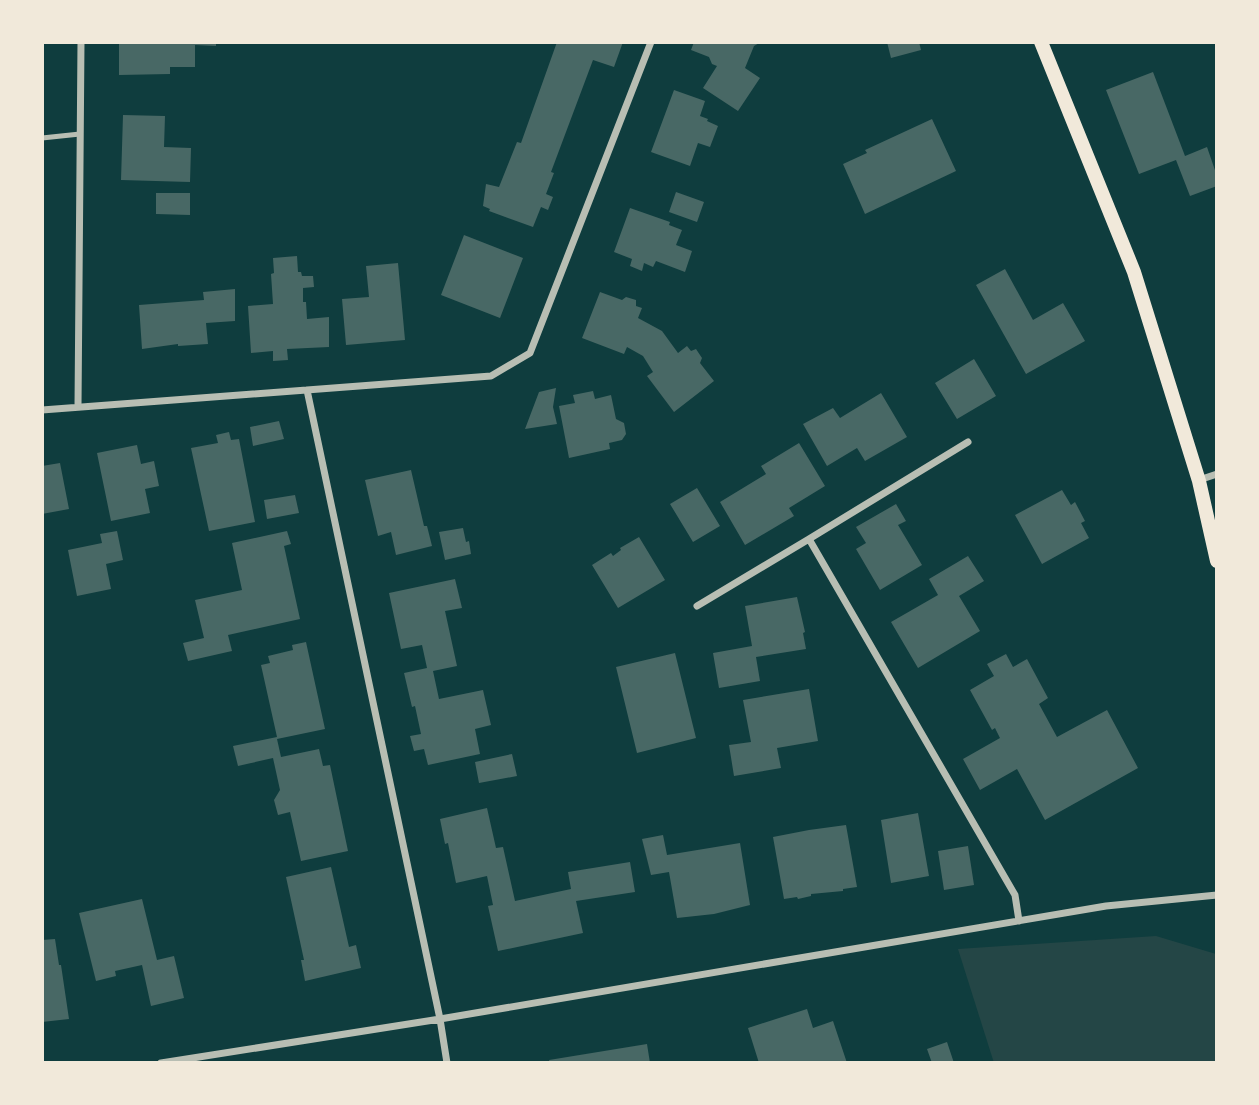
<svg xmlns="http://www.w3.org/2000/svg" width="1259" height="1105" viewBox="0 0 1259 1105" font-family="'Fira Sans Condensed',sans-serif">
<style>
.green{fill:#244646}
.building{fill:#486865}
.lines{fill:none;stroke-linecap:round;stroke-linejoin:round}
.service{stroke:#b8beb3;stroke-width:5}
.minor{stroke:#b8beb3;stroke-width:7}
.secondary{stroke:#f1e9da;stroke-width:14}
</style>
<rect width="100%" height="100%" fill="#0f3d3e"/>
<path class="green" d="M 1156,936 L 1216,954 L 1217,1063 L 994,1063 L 958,949 Z"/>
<path class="building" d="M 132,42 L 216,42 L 216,46 L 195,45 L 195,67 L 170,67 L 170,74 L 119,75 L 119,44 L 132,43 Z
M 557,42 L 623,42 L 614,67 L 593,60 L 551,172 L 554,173 L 546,194 L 553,197 L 548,210 L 541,207 L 533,227 L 489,211 L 490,209 L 483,206 L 486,184 L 499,187 L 517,142 L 521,143 Z
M 694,42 L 761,42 L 754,46 L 745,68 L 760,78 L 738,111 L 703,88 L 717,66 L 712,64 L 709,57 L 691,50 Z
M 887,42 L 919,42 L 921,50 L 891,58 Z
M 1153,72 L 1185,156 L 1207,147 L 1217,176 L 1217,186 L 1190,196 L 1176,160 L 1139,174 L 1106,90 Z
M 674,90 L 705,101 L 700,116 L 708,119 L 707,121 L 718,126 L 710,147 L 698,143 L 690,166 L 651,152 Z
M 123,115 L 165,116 L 164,147 L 191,148 L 190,182 L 121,180 Z
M 932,119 L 956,171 L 865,214 L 843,164 L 867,153 L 865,150 Z
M 676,192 L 704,202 L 697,222 L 669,212 Z
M 156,193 L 190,193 L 190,215 L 156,214 Z
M 630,208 L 670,222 L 669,225 L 682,230 L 676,245 L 692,251 L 685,272 L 656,261 L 653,267 L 644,263 L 642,271 L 630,266 L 632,259 L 614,252 Z
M 464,235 L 523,258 L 500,318 L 441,295 Z
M 297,256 L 298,272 L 301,272 L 302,276 L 313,276 L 314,287 L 303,288 L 303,302 L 306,302 L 307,319 L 329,317 L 329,347 L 287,349 L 288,360 L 273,361 L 273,351 L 251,353 L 248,306 L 273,304 L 271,274 L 274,273 L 273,258 Z
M 398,263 L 405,340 L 346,345 L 342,299 L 369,297 L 366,266 Z
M 1005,269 L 1033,320 L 1063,303 L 1085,341 L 1026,374 L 976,285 Z
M 235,289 L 235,321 L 206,323 L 208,344 L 178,346 L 178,344 L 142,349 L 139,305 L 204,300 L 203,292 Z
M 600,292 L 622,300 L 626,297 L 636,300 L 636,306 L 642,308 L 638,318 L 662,331 L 678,353 L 687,346 L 691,351 L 696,349 L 702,358 L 700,363 L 714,381 L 674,412 L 647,376 L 653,372 L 643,356 L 627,347 L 624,354 L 582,338 Z
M 974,359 L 996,396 L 957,419 L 935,383 Z
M 556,388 L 553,407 L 557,424 L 525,429 L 539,392 Z
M 593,391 L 595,399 L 611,395 L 616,419 L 624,423 L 626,434 L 622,440 L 609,443 L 610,449 L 569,458 L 559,406 L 575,403 L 573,395 Z
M 881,393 L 907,437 L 865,461 L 857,448 L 827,466 L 803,424 L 833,408 L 840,418 Z
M 279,421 L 284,439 L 253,446 L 250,427 Z
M 229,432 L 231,440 L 239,439 L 255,522 L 209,531 L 191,448 L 218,443 L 216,435 Z
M 799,443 L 825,486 L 789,508 L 794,516 L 745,545 L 720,502 L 766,474 L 761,466 Z
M 137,445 L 141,464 L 154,461 L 159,486 L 145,489 L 150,513 L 111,521 L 97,453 Z
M 60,463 L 69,509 L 42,514 L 42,466 Z
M 411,470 L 424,526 L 427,526 L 432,546 L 396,555 L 391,532 L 378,536 L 365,480 Z
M 697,488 L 720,526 L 693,542 L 670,504 Z
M 1062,490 L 1071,505 L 1075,502 L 1085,521 L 1081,523 L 1089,538 L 1042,564 L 1015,515 Z
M 295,495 L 299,513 L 267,519 L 264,500 Z
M 896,504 L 906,521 L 898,525 L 922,565 L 880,590 L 856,549 L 866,543 L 856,527 Z
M 463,528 L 466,542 L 469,541 L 471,554 L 445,560 L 439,532 Z
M 117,531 L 123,560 L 106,564 L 111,589 L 77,596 L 68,550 L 102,543 L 100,534 Z
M 287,531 L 291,544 L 284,546 L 300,619 L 228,635 L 232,651 L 188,661 L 183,643 L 204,638 L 195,600 L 242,590 L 232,543 Z
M 639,537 L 665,580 L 618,608 L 592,565 L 611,553 L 613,556 L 621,550 L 620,548 Z
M 968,556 L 984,581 L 959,596 L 980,631 L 918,668 L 891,622 L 938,595 L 929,579 Z
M 455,579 L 462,608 L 445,611 L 457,666 L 433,671 L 439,699 L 483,690 L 491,725 L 475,729 L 480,754 L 428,765 L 424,749 L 414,751 L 410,736 L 421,734 L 415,706 L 412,707 L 404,673 L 427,668 L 422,645 L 401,649 L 389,593 Z
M 797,597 L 805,632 L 803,633 L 806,649 L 756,657 L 760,681 L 719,688 L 713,653 L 752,646 L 745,606 Z
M 306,642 L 325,729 L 277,739 L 281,757 L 319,749 L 323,766 L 330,765 L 348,851 L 301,861 L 290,812 L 278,815 L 274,800 L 280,790 L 273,758 L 238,766 L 233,746 L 277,737 L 261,665 L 270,663 L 268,656 L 293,650 L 292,645 Z
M 675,653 L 696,738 L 637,753 L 616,667 Z
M 1006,654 L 1013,667 L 1027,659 L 1048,698 L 1039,704 L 1057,737 L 1107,710 L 1138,768 L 1045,820 L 1017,769 L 980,790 L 963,759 L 1000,738 L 995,728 L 992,730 L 970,690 L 994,676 L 987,664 Z
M 809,689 L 818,741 L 777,748 L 781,768 L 734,776 L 729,745 L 751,742 L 743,700 Z
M 512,754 L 517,776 L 479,783 L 475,762 Z
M 487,808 L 496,848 L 503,847 L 515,901 L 571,889 L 568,872 L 630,862 L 635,892 L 576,901 L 583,933 L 498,951 L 488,906 L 493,905 L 487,876 L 456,883 L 448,843 L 445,844 L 440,819 Z
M 918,813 L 929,876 L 891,883 L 881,820 Z
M 846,825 L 857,887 L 843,889 L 843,891 L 811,894 L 811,896 L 798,899 L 797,897 L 784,899 L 773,837 L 809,830 Z
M 663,835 L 667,855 L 740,843 L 750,905 L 714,914 L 677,918 L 669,872 L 651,875 L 642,839 Z
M 968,846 L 974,885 L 944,890 L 938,851 Z
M 331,867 L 349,947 L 356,945 L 361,968 L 305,981 L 301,960 L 304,960 L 286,877 Z
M 142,899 L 157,960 L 174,956 L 184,998 L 151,1006 L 142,965 L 115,971 L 116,976 L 96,981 L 79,913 Z
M 55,939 L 59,965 L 61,965 L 69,1019 L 42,1022 L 42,940 Z
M 807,1009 L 813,1028 L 833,1021 L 847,1063 L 759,1063 L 748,1028 Z
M 947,1042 L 954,1063 L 932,1063 L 927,1049 Z
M 647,1044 L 650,1063 L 550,1063 L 549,1060 Z"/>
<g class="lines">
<path class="service" d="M 42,138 L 80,134"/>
<path class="minor" d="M 307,390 L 440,1019 L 447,1063
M 78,407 L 81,42
M 42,410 L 491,376 L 530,353 L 651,42
M 968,442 L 809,539 L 1015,895 L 1019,921
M 1199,480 L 1217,474
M 697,606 L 809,539
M 161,1063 L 440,1019 L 1106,906 L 1217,895"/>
<path class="secondary" d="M 1041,42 L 1134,272 L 1199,481 L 1217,561"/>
</g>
<rect width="1259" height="1105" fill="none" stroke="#f1e9da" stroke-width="88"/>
</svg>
